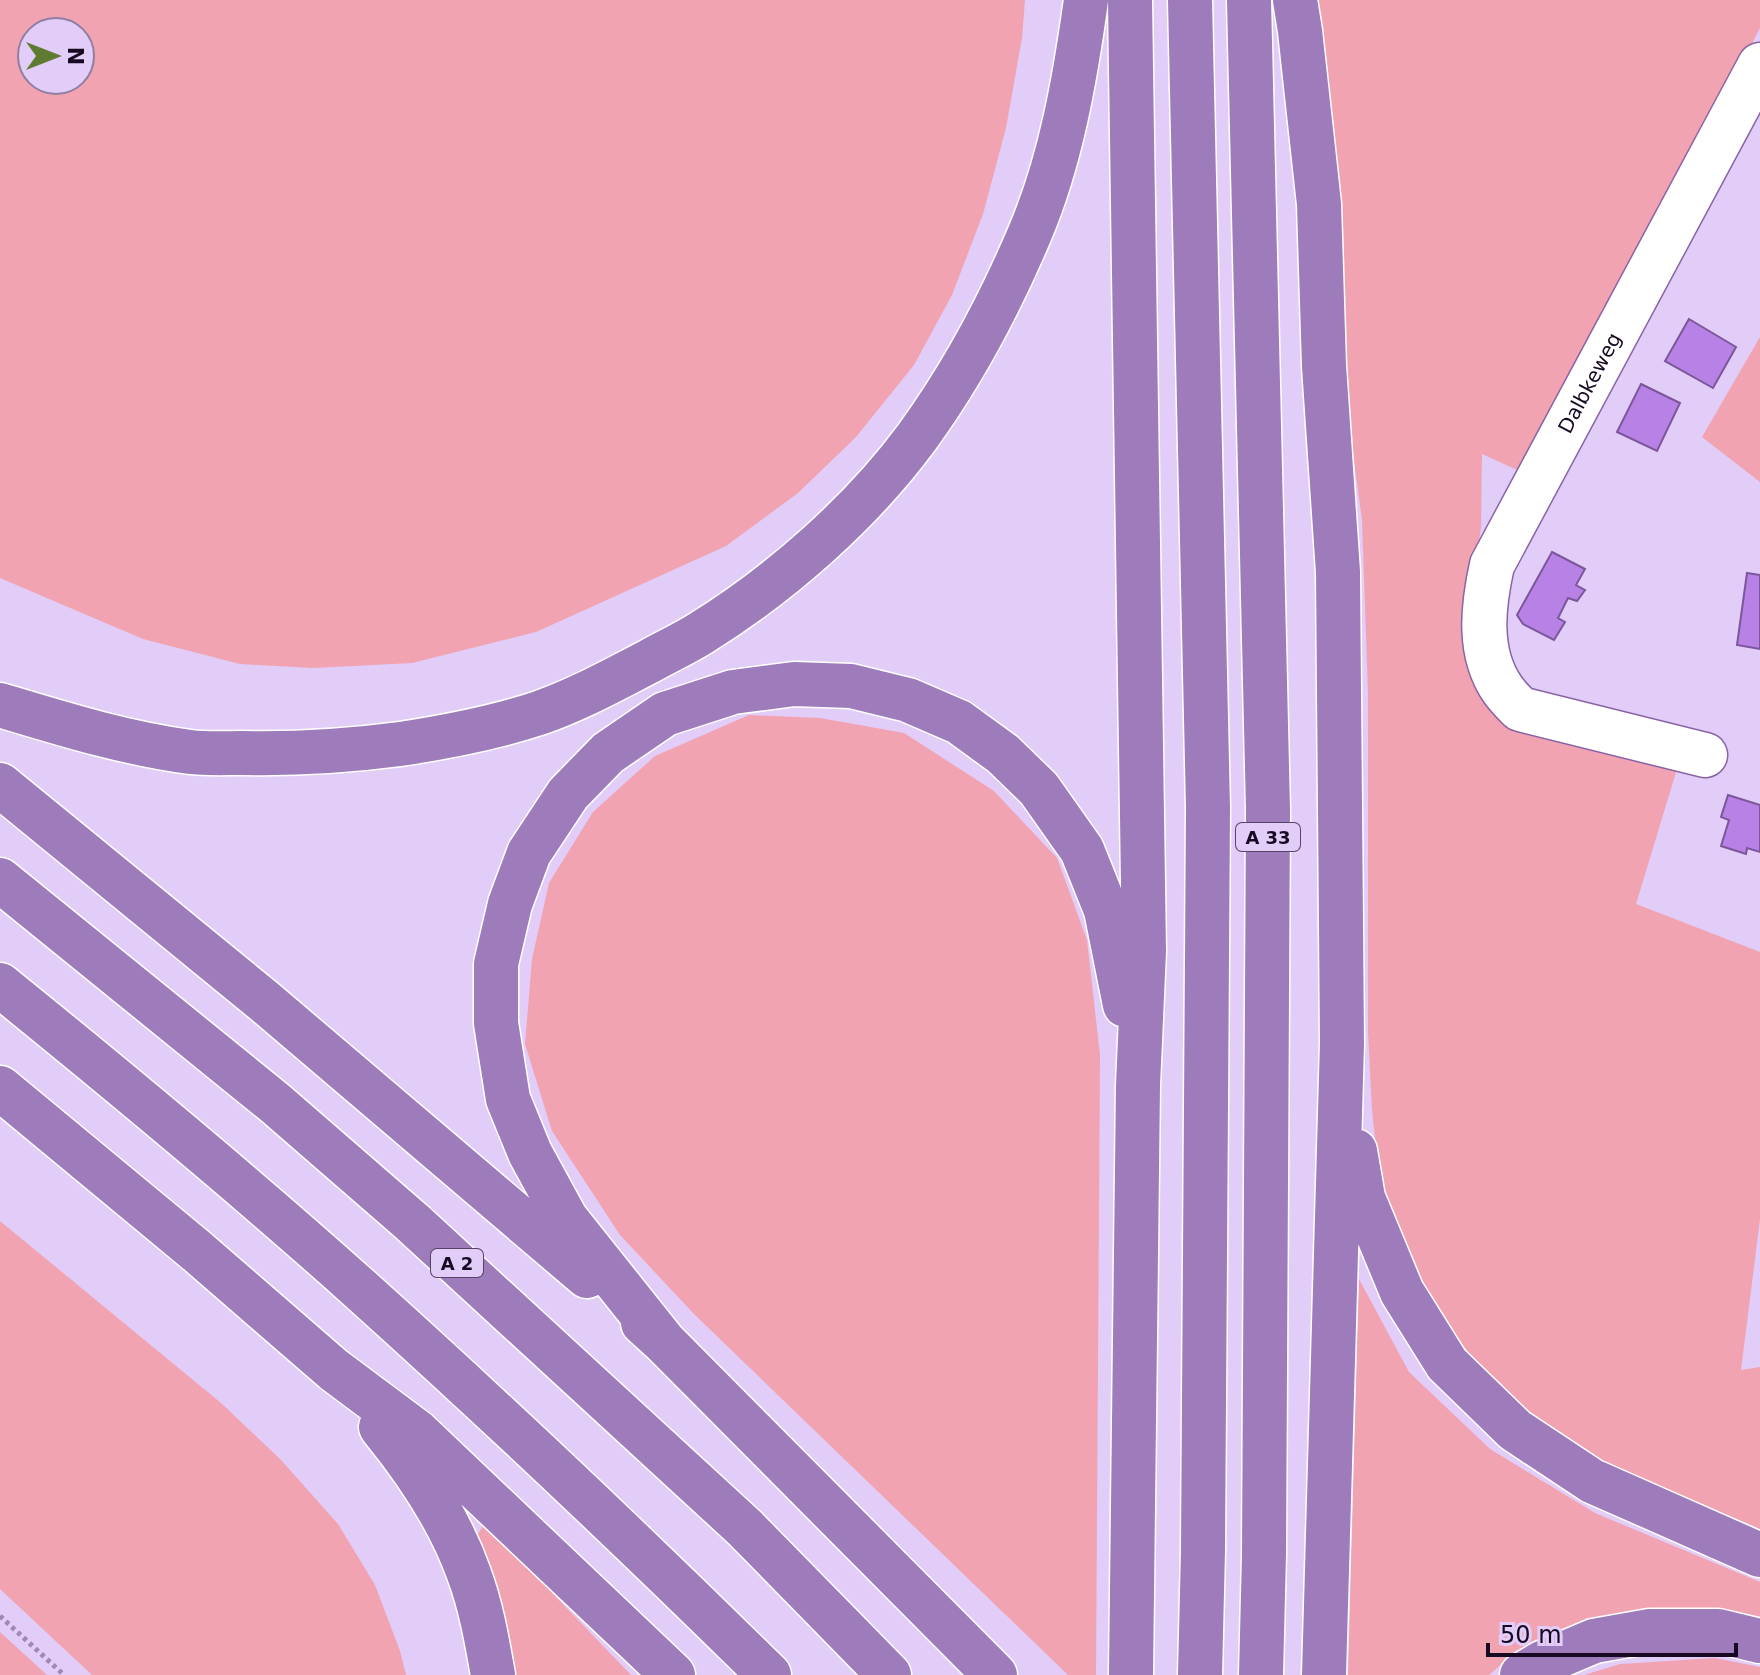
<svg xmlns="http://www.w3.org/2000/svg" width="1760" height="1675" viewBox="0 0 1760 1675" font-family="'DejaVu Sans',sans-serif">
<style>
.green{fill:#f1a3b1;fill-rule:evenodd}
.building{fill:#b881e5;stroke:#7b5799;stroke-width:2}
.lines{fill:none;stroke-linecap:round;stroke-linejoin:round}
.minor-casing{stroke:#8864a7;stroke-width:47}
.highway-casing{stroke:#fff;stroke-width:47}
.path{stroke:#9e8ab0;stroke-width:5;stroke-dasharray:4 4;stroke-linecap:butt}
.minor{stroke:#fff;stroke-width:44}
.highway{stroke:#9e7cbc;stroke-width:44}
.labels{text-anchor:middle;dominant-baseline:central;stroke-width:6;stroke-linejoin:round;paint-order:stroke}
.shield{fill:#e2ccf8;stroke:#554463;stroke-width:2}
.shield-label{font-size:18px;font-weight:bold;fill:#180923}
.street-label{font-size:20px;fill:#180923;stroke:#e2ccf8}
</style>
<rect width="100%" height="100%" fill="#e2ccf8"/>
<path class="green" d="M 0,0 L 1025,0 L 1022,38 L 1006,128 L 983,214 L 952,295 L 914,365 L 856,437 L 798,493 L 726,546 L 536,632 L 412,663 L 313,668 L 240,664 L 143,639 L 0,578 ZM 32,32 L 80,32 L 80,80 L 32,80 Z
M 1313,0 L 1760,0 L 1760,28 L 1528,475 L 1482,454 L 1481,528 L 1475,563 L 1475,674 L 1680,759 L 1636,904 L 1760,952 L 1760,1219 L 1741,1370 L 1760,1367 L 1760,1529 L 1576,1450 L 1490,1380 L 1436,1311 L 1399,1244 L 1379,1177 L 1372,1110 L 1368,1032 L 1368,693 L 1362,520 L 1346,401 Z
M 1760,337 L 1760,482 L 1702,437 Z
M 749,715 L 820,718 L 904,733 L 994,791 L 1057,858 L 1087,940 L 1100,1055 L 1096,1675 L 1068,1675 L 695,1315 L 620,1235 L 552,1131 L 525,1044 L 532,959 L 549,883 L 593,812 L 655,756 Z
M 0,1221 L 221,1403 L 281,1460 L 338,1524 L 375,1585 L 400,1651 L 406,1675 L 92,1675 L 0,1589 Z
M 1359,1279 L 1409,1372 L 1490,1449 L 1595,1513 L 1760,1582 L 1760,1621 L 1558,1632 L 1504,1662 L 1489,1675 L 1348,1675 Z
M 485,1523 L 631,1675 L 516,1675 L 510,1646 L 476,1537 Z
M 0,1632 L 47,1675 L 0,1675 Z
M 1715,1658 L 1760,1667 L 1760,1675 L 1584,1675 L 1620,1664 Z"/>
<path class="building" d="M 1689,319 L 1736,347 L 1713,388 L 1665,361 Z
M 1641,384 L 1680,403 L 1657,451 L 1617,432 Z
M 1552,552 L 1585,569 L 1576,585 L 1585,590 L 1577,601 L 1568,598 L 1558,618 L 1565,622 L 1554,640 L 1523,624 L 1517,615 Z
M 1747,573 L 1760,575 L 1760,649 L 1737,645 Z
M 1728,795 L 1760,805 L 1760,852 L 1747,848 L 1746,854 L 1721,846 L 1729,820 L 1721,817 Z"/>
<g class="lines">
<g class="minor-casing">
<g id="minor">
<path id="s1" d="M 1705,755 L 1520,709 C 1514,703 1508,697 1503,690 C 1477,653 1483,606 1492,565 L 1760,65"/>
</g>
</g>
<g class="highway-casing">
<path id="highway" d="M 1130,0 L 1144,951 L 1138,1085 L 1131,1675
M 1190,0 L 1208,808 L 1203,1551 L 1200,1675
M 1249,0 L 1268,810 L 1264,1555 L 1261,1675
M 1295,0 L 1300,31 L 1319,204 L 1324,366 L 1338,572 L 1342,1043 L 1324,1675
M 0,705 C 63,724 124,743 190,752 C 207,754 225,753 242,753 C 295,754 347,751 400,744 C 446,737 494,728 539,713 C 577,700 613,680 648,662 C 665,652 684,644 701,633 C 780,584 861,513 917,437 C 962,375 1000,304 1030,233 C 1061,160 1075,79 1086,0
M 0,785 L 264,1001 L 587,1276
M 0,880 L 275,1103 L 412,1222 L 745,1528 L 889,1675
M 0,985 C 121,1083 244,1185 360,1289 C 500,1415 636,1544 769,1675
M 0,1088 L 198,1252 L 334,1370 L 417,1432 L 673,1675
M 1355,1151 L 1363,1198 L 1402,1292 L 1447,1364 L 1515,1430 L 1592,1481 L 1760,1555
M 643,1323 L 664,1342 L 995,1675
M 664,1342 L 566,1219 L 530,1153 L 508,1099 L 496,1023 L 496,964 L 510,904 L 529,853 L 568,794 L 608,753 L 665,714 L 733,692 L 794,684 L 851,686 L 908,700 L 959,722 L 1003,754 L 1039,789 L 1082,850 L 1106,910 L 1125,1005
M 381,1427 C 417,1471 450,1520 469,1574 C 481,1606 487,1641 493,1675
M 1522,1675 L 1542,1663 L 1594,1641 L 1650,1631 L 1718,1631 L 1760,1641"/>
</g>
<path class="path" d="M 0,1616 L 64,1675"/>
<use href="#minor" class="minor"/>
<use href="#highway" class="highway"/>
</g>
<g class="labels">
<g class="shield">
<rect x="1236" y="823" width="64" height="28" rx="6"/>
<rect x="431" y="1249" width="52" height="28" rx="6"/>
</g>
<g class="shield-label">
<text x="1268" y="837">A 33</text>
<text x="457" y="1263">A 2</text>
</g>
<g class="street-label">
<text stroke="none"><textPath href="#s1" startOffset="552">Dalbkeweg</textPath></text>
</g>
</g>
<g transform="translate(56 56) rotate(90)"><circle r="38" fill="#e2ccf8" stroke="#917ea3" stroke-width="2"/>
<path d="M0-6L14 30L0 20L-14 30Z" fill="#5d7c31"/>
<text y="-12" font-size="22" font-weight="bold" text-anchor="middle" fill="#180923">N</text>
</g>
<path d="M1488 1643v12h248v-12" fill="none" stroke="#180923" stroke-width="4"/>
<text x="1500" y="1643" font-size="24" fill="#180923" stroke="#e2ccf8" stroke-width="6" paint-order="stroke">50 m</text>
</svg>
